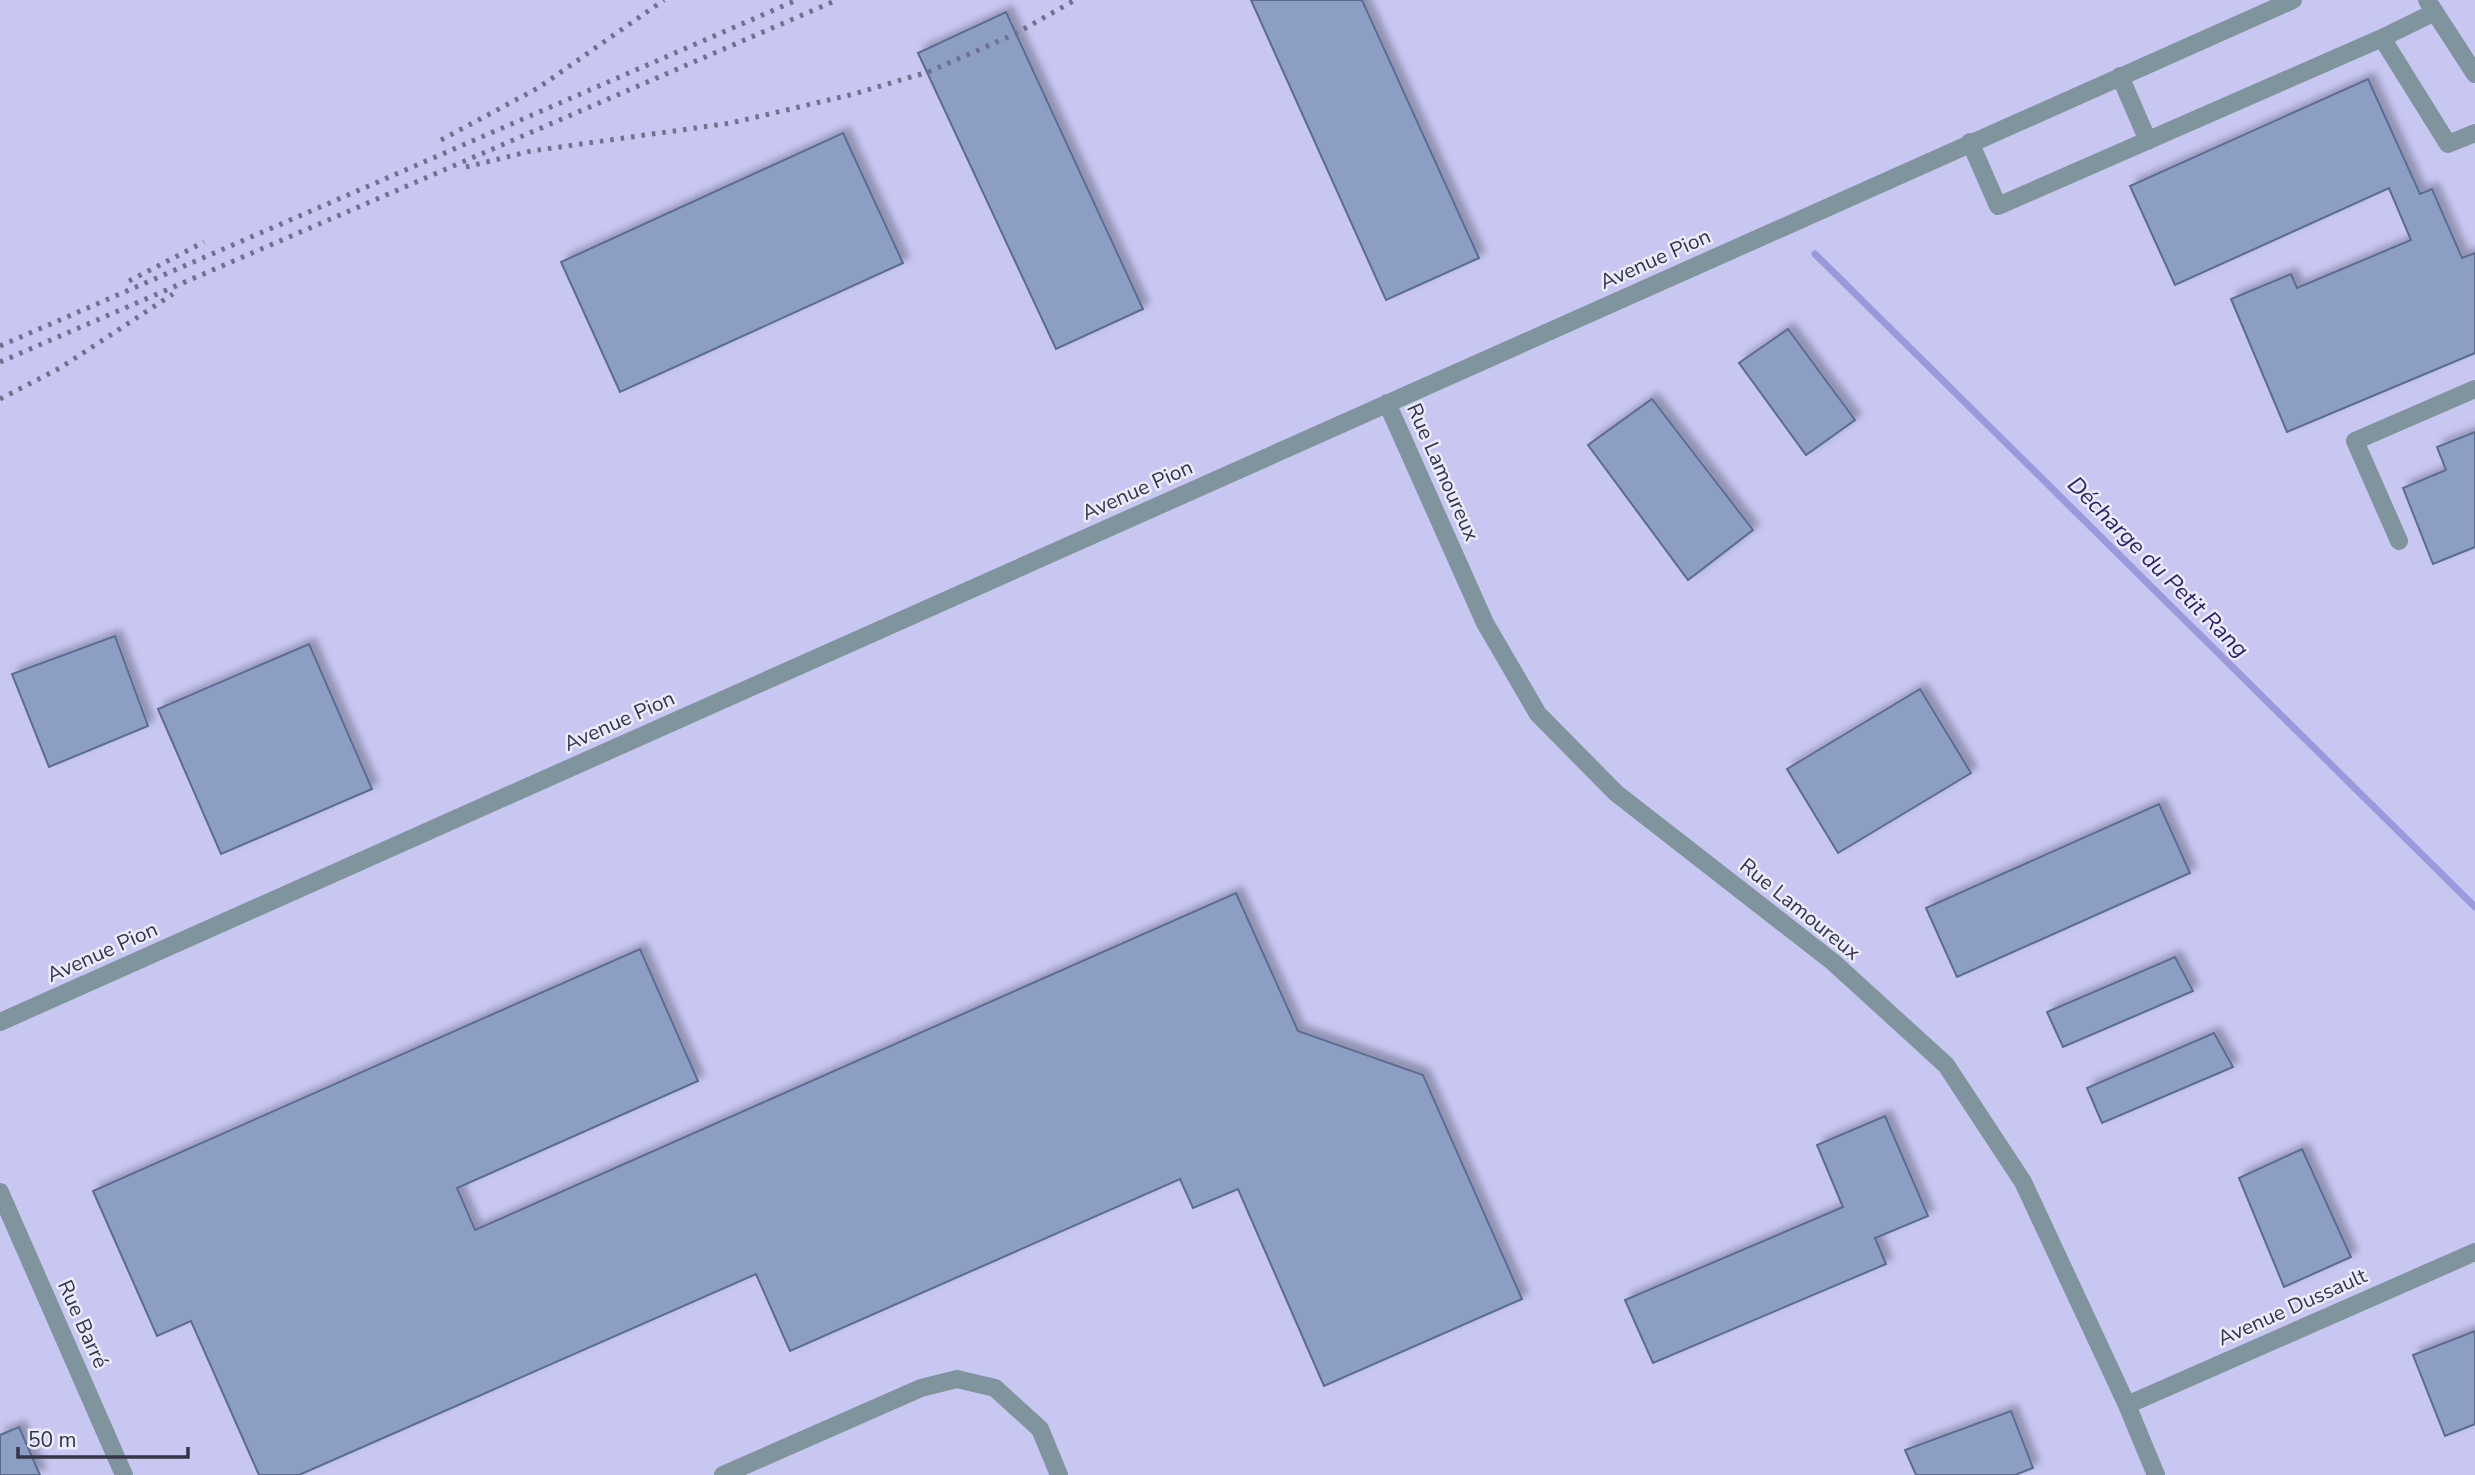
<svg xmlns="http://www.w3.org/2000/svg" width="2475" height="1475" viewBox="0 0 2475 1475" font-family="'Nunito Sans',sans-serif">
<style>
.lines{fill:none;stroke-linecap:round;stroke-linejoin:round}
.stream{stroke:#9a99db;stroke-width:7}
.building{fill:#8c9ec4;stroke:#5b6c90;stroke-width:2;filter:url(#shadow)}
.minor{stroke:#7f949c;stroke-width:18}
.rail{stroke:#71718d;stroke-width:5;stroke-dasharray:3.5 7;stroke-linecap:butt}
.labels{text-anchor:middle;dominant-baseline:central;stroke-width:5;stroke-linejoin:round;paint-order:stroke}
.street-label{font-size:21px;fill:#353546;stroke:#eaebfc}
.water-label{font-size:23px;font-style:italic;fill:#2e216d;stroke:#eaebfc}
</style>
<defs>
<filter id="shadow"><feDropShadow dx="6" dy="-6" stdDeviation="3.5" flood-color="#0004"/></filter>
</defs>
<rect width="100%" height="100%" fill="#c7c7f2"/>
<g class="lines">
<path class="stream" d="M 1815,254 L 2475,907"/>
</g>
<path class="building" d="M 1251,0 L 1362,0 L 1479,258 L 1386,300 Z
M 1006,12 L 1143,309 L 1056,349 L 918,53 Z
M 2368,79 L 2420,194 L 2432,189 L 2462,258 L 2475,253 L 2475,353 L 2287,432 L 2231,299 L 2291,274 L 2297,288 L 2411,240 L 2389,188 L 2175,285 L 2130,186 Z
M 843,133 L 903,263 L 620,392 L 561,262 Z
M 1788,329 L 1855,420 L 1806,455 L 1739,363 Z
M 1652,399 L 1753,530 L 1688,580 L 1588,445 Z
M 2475,432 L 2475,547 L 2433,564 L 2403,488 L 2446,470 L 2437,447 Z
M 115,636 L 148,726 L 49,767 L 12,674 Z
M 309,644 L 372,789 L 221,854 L 158,709 Z
M 1920,689 L 1971,773 L 1838,853 L 1787,769 Z
M 2159,804 L 2190,873 L 1957,977 L 1926,908 Z
M 1236,893 L 1298,1031 L 1423,1075 L 1522,1299 L 1324,1386 L 1238,1189 L 1193,1208 L 1180,1179 L 790,1351 L 756,1274 L 299,1475 L 259,1475 L 191,1321 L 157,1336 L 93,1191 L 640,949 L 698,1081 L 457,1188 L 475,1230 Z
M 2175,957 L 2193,991 L 2063,1047 L 2047,1012 Z
M 2214,1033 L 2233,1067 L 2102,1123 L 2087,1088 Z
M 1885,1116 L 1928,1216 L 1875,1238 L 1886,1264 L 1653,1363 L 1625,1300 L 1843,1207 L 1817,1145 Z
M 2302,1149 L 2351,1257 L 2284,1287 L 2239,1178 Z
M 2475,1331 L 2475,1424 L 2445,1436 L 2413,1355 Z
M 2011,1411 L 2033,1468 L 2015,1475 L 1916,1475 L 1905,1450 Z
M 19,1427 L 40,1475 L 0,1475 L 0,1435 Z"/>
<g class="lines">
<path class="minor" d="M 2427,0 L 2475,74
M 2435,12 L 2382,38 L 2448,144 L 2475,133
M 2120,76 L 2148,141
M 1970,142 L 1998,206 L 2382,38
M 1387,403 L 1485,623 L 1538,714 L 1616,793 L 1833,962 L 1946,1065 L 2023,1182 L 2127,1405 L 2156,1475
M 2399,541 L 2355,441 L 2475,389
M 0,1022 L 2293,0
M 0,1192 L 124,1475
M 2127,1405 L 2475,1252
M 723,1475 L 921,1388 L 957,1379 L 995,1388 L 1040,1429 L 1059,1475"/>
<path class="rail" d="M 441,140 L 538,88 L 664,0
M 466,167 L 531,151 L 731,123 L 854,94 L 928,72 L 1015,34 L 1075,0
M 129,281 L 204,242
M 0,346 L 797,0
M 0,362 L 837,0
M 0,399 L 60,368 L 173,294"/>
</g>
<g class="labels">
<g class="street-label">
<text transform="translate(1655 259) rotate(-24)">Avenue Pion</text>
<text transform="translate(1443 472) rotate(66)">Rue Lamoureux</text>
<text transform="translate(1137 490) rotate(-24)">Avenue Pion</text>
<text transform="translate(619 721) rotate(-24)">Avenue Pion</text>
<text transform="translate(1800 909) rotate(39)">Rue Lamoureux</text>
<text transform="translate(102 952) rotate(-24)">Avenue Pion</text>
<text transform="translate(2292 1307) rotate(-24)">Avenue Dussault</text>
<text transform="translate(83 1324) rotate(66)">Rue Barré</text>
</g>
<g class="water-label">
<text transform="translate(2158 567) rotate(45)">Décharge du Petit Rang</text>
</g>
</g>
<path d="M18 1447v10h170v-10" fill="none" stroke="#353546" stroke-width="3.5"/>
<text x="28" y="1447" font-size="21" fill="#353546" stroke="#eaebfc" stroke-width="5" paint-order="stroke">50 m</text>
</svg>
